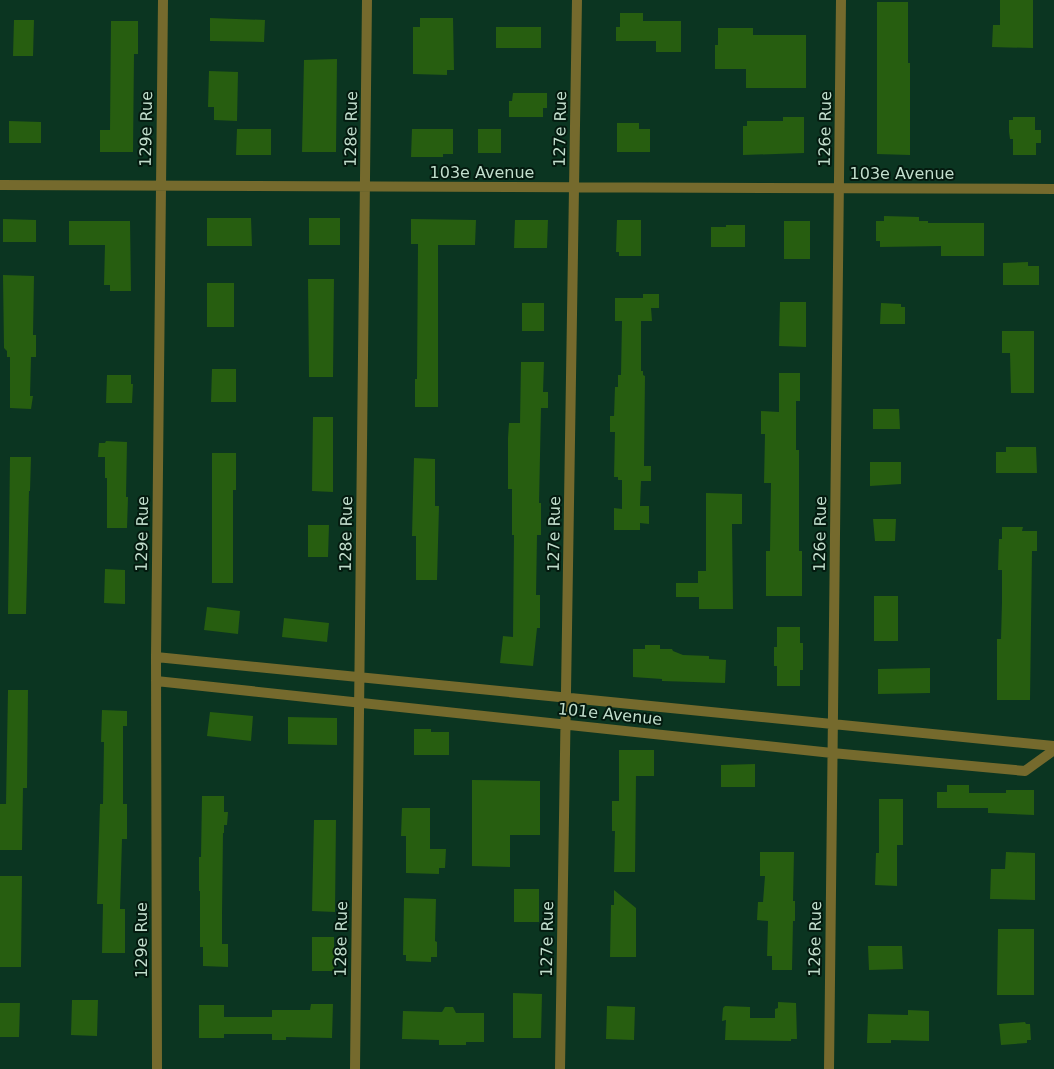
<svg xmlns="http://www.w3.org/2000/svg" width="1054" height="1069" viewBox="0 0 1054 1069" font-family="'DejaVu Sans',sans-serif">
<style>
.building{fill:#275e10}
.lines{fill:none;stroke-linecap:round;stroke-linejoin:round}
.minor{stroke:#756a2d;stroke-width:10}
.labels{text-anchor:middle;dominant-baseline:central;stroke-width:4;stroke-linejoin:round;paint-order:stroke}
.street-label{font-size:16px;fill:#c2decd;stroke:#041a0f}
</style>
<rect width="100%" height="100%" fill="#0b3521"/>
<path class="building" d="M 1000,0 L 1033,0 L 1033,48 L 992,47 L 993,25 L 1000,25 Z
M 877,2 L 908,2 L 908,63 L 910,63 L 910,155 L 877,154 Z
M 620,13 L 643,13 L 643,21 L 681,21 L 681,52 L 656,52 L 656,41 L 616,41 L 616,27 L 620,27 Z
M 210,18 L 265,20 L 264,42 L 210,41 Z
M 420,18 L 453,18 L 454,70 L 447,70 L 447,75 L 413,74 L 413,27 L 420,27 Z
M 14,20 L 34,20 L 33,56 L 13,56 Z
M 111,21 L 138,21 L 138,54 L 134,54 L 133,152 L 100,152 L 100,130 L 110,130 Z
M 496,27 L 541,27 L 541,48 L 496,48 Z
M 718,28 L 753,28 L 753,35 L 806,35 L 806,88 L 746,88 L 746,69 L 715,69 L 715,45 L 718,45 Z
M 337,59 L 336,152 L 302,152 L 304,60 Z
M 209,71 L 238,72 L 237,121 L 214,120 L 214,107 L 208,107 Z
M 513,93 L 547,93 L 547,108 L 543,108 L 543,117 L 509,117 L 509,101 L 512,101 Z
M 783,117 L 804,117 L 804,153 L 743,155 L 743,126 L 747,126 L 747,121 L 783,121 Z
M 1013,117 L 1035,117 L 1035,130 L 1041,130 L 1041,143 L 1036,143 L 1036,155 L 1013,155 L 1013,139 L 1010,139 L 1009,132 L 1009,120 L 1013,120 Z
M 9,121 L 41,122 L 41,143 L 9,143 Z
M 617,123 L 639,123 L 639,129 L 650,129 L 650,152 L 617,152 Z
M 237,129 L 271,129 L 271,155 L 236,155 Z
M 412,129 L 453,129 L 453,154 L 443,154 L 443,157 L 411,157 Z
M 478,129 L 501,129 L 501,153 L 478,153 Z
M 884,216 L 919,217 L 919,221 L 928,221 L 928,223 L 984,223 L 984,256 L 941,256 L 941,246 L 880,247 L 880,241 L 876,241 L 876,221 L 884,221 Z
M 207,218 L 251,218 L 252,246 L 207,246 Z
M 309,218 L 340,218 L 340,245 L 309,245 Z
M 3,219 L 36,220 L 36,242 L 3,242 Z
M 411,219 L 476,220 L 475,245 L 438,245 L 438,407 L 415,407 L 415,379 L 417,379 L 418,244 L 411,244 Z
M 515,220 L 548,220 L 547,248 L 514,248 Z
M 617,220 L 641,220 L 641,256 L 619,256 L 619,252 L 616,252 Z
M 69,221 L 130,221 L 131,291 L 110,291 L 110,285 L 104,285 L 105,245 L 69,245 Z
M 784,221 L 810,221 L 810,259 L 784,259 Z
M 726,225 L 745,225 L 745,247 L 711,247 L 711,227 L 726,227 Z
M 1028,262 L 1028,266 L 1039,266 L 1039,285 L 1003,285 L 1003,263 Z
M 3,275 L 34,276 L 33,335 L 36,335 L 36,357 L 31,357 L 30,396 L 33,396 L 31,409 L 10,408 L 10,357 L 7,357 L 7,351 L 4,348 Z
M 308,279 L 334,279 L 333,377 L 309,377 Z
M 207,283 L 234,283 L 234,327 L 207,327 Z
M 643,294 L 659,294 L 659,308 L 651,308 L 652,321 L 641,321 L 641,371 L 643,371 L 643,375 L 645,376 L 644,466 L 651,466 L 651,481 L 641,481 L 640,506 L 649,506 L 649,524 L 640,523 L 640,530 L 614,530 L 614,508 L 622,509 L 622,480 L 618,480 L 618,477 L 614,477 L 615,432 L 610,432 L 610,416 L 614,416 L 615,387 L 618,387 L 618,375 L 621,375 L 622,321 L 615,321 L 615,298 L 643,298 Z
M 780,302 L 806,302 L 806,347 L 779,346 Z
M 522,303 L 544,303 L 544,331 L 522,331 Z
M 881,303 L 901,304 L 901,307 L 905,307 L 905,324 L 880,324 Z
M 1002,331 L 1034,331 L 1034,393 L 1011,393 L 1010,353 L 1002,353 Z
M 521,362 L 544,362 L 543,392 L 548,392 L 548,408 L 541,408 L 539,503 L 541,503 L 541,535 L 537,535 L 536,595 L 540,595 L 540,628 L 537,628 L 533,666 L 500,663 L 503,636 L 513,637 L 514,535 L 512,535 L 512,489 L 508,489 L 508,438 L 509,423 L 520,423 Z
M 212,369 L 236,369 L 236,402 L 211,402 Z
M 779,373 L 800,373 L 800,401 L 796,401 L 796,450 L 799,450 L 799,551 L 802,551 L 802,596 L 766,596 L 766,551 L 770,551 L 771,483 L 764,483 L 765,434 L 761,434 L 761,411 L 779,412 Z
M 107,375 L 131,375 L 131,384 L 133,384 L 132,403 L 106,403 Z
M 873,409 L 899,409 L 900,429 L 873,429 Z
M 313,417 L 333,417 L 333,492 L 312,491 Z
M 106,441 L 127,442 L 126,497 L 128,497 L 127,528 L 107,528 L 107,478 L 105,478 L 105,457 L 98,457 L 99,443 L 105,443 Z
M 1006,447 L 1036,447 L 1037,473 L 996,473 L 996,452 L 1006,452 Z
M 212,453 L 236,453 L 236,490 L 233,490 L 233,583 L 212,583 Z
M 10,457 L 31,457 L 30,491 L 29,491 L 26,614 L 8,614 Z
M 414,458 L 435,459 L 435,506 L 439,506 L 437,580 L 416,580 L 416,536 L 412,536 Z
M 870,462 L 901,462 L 901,484 L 870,486 Z
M 706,493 L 742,494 L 742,524 L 732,524 L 733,609 L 699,609 L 699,597 L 676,597 L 676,583 L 698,583 L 698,571 L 706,571 Z
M 873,519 L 896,519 L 895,541 L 875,541 Z
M 308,525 L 329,525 L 328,557 L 308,557 Z
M 1002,527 L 1023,527 L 1022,531 L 1037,531 L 1037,551 L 1032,551 L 1030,700 L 997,700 L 997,639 L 1001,639 L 1002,602 L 1002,570 L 998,570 L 999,539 L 1002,539 Z
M 105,569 L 125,570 L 125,604 L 104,603 Z
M 874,596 L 898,596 L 898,641 L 874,641 Z
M 207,607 L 240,611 L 238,634 L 204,630 Z
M 284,618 L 329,623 L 327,642 L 282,637 Z
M 777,627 L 800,627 L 800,643 L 803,643 L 803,670 L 800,670 L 800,686 L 777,686 L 777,666 L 774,666 L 774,647 L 777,647 Z
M 645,645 L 660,645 L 660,649 L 672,649 L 673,651 L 683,655 L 709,656 L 709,659 L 726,660 L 725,683 L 662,681 L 662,679 L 633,677 L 633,649 L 645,649 Z
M 930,668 L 930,693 L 878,694 L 878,669 Z
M 8,690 L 28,690 L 27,788 L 23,788 L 22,850 L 0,850 L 0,804 L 6,804 Z
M 102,710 L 127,711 L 127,726 L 123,726 L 123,804 L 127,804 L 127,839 L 122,839 L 120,909 L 125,909 L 125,953 L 102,953 L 103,904 L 97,904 L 100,804 L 103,804 L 104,742 L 101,742 Z
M 210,712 L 253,716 L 251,741 L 207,736 Z
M 288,717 L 337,718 L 337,745 L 288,744 Z
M 414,729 L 431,729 L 431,732 L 449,732 L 449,755 L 414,755 Z
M 619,750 L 654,750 L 654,776 L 636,776 L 635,872 L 614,872 L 615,831 L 612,831 L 612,801 L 619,801 Z
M 755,764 L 755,787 L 721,787 L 721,765 Z
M 472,780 L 540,781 L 540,835 L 510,835 L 510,867 L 472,866 Z
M 947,785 L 969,785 L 969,793 L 1006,793 L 1006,790 L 1034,790 L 1034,815 L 988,813 L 988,808 L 937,808 L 937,792 L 947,792 Z
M 202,796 L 224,796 L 224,812 L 228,812 L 227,825 L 224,825 L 224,833 L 223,833 L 222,914 L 222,944 L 228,944 L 228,967 L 203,966 L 203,947 L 200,947 L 200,891 L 199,891 L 199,857 L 201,857 Z
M 879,799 L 903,799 L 903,845 L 897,845 L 897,886 L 875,885 L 876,853 L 879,853 Z
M 402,808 L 430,808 L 430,849 L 446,849 L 445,868 L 439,868 L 439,874 L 406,873 L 406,836 L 401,836 Z
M 314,820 L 336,820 L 335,912 L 312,911 Z
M 760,852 L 794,852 L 793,901 L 795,901 L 795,921 L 793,921 L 792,970 L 772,970 L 772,956 L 767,956 L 768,921 L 757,920 L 758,902 L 763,902 L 765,876 L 760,876 Z
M 1006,852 L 1035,853 L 1035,900 L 990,899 L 991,869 L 1005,869 Z
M 0,876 L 22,876 L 21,967 L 0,967 Z
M 514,889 L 539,889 L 539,922 L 514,922 Z
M 614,890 L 636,908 L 636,957 L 610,957 L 611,905 L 614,905 Z
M 404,898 L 436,899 L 435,941 L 437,942 L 437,957 L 431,957 L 431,962 L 406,961 L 406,955 L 403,955 Z
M 998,929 L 1034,929 L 1034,995 L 997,995 Z
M 312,937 L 334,937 L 334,971 L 312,971 Z
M 868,946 L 902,946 L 903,969 L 869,970 Z
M 513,993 L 542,994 L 541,1038 L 513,1038 Z
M 72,1000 L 98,1000 L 97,1036 L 71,1035 Z
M 778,1002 L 796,1003 L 797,1039 L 791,1039 L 791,1041 L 725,1040 L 726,1020 L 722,1021 L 723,1008 L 725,1006 L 750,1007 L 750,1018 L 775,1018 L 775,1009 L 778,1008 Z
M 0,1003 L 20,1003 L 19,1037 L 0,1037 Z
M 311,1004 L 333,1004 L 332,1038 L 286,1037 L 286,1040 L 272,1040 L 272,1034 L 224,1034 L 224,1038 L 199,1038 L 199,1005 L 224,1005 L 224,1017 L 272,1017 L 272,1010 L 310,1010 Z
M 607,1006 L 635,1007 L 634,1040 L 606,1039 Z
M 445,1007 L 453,1007 L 456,1013 L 484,1013 L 484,1042 L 466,1042 L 466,1045 L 439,1045 L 439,1040 L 402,1039 L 403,1011 L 442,1012 Z
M 908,1010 L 929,1011 L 929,1041 L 891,1040 L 891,1043 L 867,1043 L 868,1014 L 908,1015 Z
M 1025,1022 L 1026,1024 L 1030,1024 L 1031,1040 L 1027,1040 L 1027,1043 L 1001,1045 L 999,1024 Z"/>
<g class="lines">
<path class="minor" d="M 0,185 L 1054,189
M 156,657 L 1054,746
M 156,681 L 832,753 L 1025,771 L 1054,750
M 157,1069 L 156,657 L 163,0
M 355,1069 L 367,0
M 560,1069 L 577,0
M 829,1069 L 841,0"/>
</g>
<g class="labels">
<g class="street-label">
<text transform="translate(146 129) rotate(-89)">129e Rue</text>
<text transform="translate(351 129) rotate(-89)">128e Rue</text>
<text transform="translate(560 129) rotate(-89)">127e Rue</text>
<text transform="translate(825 129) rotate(-89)">126e Rue</text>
<text x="482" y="172">103e Avenue</text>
<text x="902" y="173">103e Avenue</text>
<text transform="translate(142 534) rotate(-89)">129e Rue</text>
<text transform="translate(346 534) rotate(-89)">128e Rue</text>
<text transform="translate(554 534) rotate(-89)">127e Rue</text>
<text transform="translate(820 534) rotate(-89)">126e Rue</text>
<text transform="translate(610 714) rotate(6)">101e Avenue</text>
<text transform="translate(341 939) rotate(-89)">128e Rue</text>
<text transform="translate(547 939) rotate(-89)">127e Rue</text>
<text transform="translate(815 939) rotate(-89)">126e Rue</text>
<text transform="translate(141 940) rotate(-90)">129e Rue</text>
</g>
</g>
</svg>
